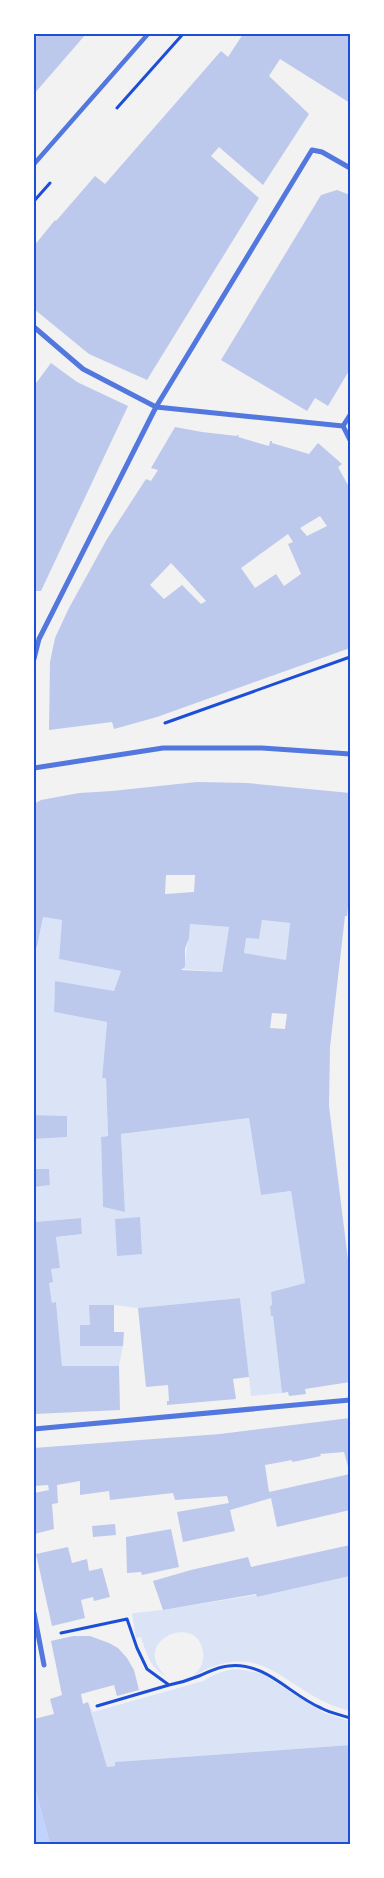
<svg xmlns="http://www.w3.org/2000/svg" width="384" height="1878" viewBox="0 0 384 1878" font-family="'DejaVu Sans',sans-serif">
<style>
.green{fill:#dbe4f7}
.water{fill:#bfd3fe}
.building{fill:#bdc9ec;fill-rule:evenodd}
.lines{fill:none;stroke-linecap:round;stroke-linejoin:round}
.path{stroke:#1d4ed8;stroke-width:3}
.pedestrian{stroke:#5277de;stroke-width:4.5}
.minor{stroke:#5277de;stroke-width:5}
.neatline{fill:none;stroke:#1d4ed8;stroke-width:2}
</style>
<rect width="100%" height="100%" fill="#f2f2f2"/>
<path class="green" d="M 43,917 L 62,920 L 59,959 L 121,971 L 114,991 L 55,982 L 54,1012 L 107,1022 L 102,1078 L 106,1078 L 108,1135 L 101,1138 L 103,1207 L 125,1212 L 121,1134 L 249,1118 L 261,1195 L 291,1191 L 305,1283 L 271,1292 L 272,1305 L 270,1306 L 271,1315 L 273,1316 L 282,1393 L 251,1396 L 240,1298 L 138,1308 L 114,1305 L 90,1305 L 90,1325 L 80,1326 L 80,1346 L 123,1346 L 119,1366 L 62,1366 L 56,1303 L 52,1303 L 49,1283 L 51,1269 L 60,1268 L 56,1237 L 82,1234 L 81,1218 L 34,1222 L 34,1187 L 50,1184 L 49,1169 L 34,1169 L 34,1139 L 67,1137 L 67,1116 L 34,1115 L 34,947 L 37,947 Z
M 262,920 L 290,923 L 286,960 L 244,953 L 246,938 L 259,939 Z
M 190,924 L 229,927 L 222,972 L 182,969 L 185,967 C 185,952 189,939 190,924 Z
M 350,1576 L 350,1599 L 349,1599 L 350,1606 L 350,1711 C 284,1695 268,1634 193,1676 C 201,1669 204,1662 203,1652 C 198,1611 128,1641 166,1676 C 149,1667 147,1654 141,1637 L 136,1638 L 132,1614 L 134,1613 L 163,1610 L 256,1595 L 257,1597 Z
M 238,1669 L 261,1673 L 324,1713 L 350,1721 L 350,1745 L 115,1762 L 115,1766 L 107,1767 L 88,1702 L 93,1712 L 203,1681 C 214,1674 224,1670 238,1669 Z"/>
<path class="water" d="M 34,1784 L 50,1844 L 34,1844 Z"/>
<path class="building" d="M 39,34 L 86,34 L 34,94 L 34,40 Z
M 243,34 L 350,34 L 350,103 L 280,59 L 269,76 L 309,114 L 263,185 L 219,147 L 211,156 L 259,198 L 147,380 L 89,354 L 34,309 L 34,246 L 55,220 L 56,221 L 95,176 L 105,184 L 221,51 L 228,57 Z
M 337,190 L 350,195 L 350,369 L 328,406 L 315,398 L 307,411 L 221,360 L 321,195 Z
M 51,363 L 77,382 L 128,406 L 41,591 L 34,591 L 34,386 Z
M 175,427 L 202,432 L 237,436 L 237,435 L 239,435 L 238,437 L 269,446 L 270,441 L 272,441 L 272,443 L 309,454 L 318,443 L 342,464 L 338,467 L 350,489 L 350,648 L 157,717 L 114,729 L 112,722 L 49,730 L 50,662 L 55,638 L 69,608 L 107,539 L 146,479 L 151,481 L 158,470 L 151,468 ZM 320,516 L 327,526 L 307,536 L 300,528 ZM 288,534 L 293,542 L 288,544 L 301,574 L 284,586 L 276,574 L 255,588 L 241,568 ZM 171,563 L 186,579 L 206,601 L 201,604 L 182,585 L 164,599 L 150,585 Z
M 197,782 L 247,783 L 350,793 L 350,889 L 347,916 L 345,916 L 330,1047 L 329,1106 L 350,1276 L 350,1382 L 305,1389 L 306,1394 L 289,1396 L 288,1392 L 282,1393 L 273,1316 L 271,1316 L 270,1306 L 272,1305 L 271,1292 L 305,1283 L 291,1191 L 261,1195 L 249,1118 L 121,1134 L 125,1212 L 103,1207 L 101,1137 L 108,1136 L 106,1078 L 102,1078 L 107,1022 L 54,1012 L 55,981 L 114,991 L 121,971 L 59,959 L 62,920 L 43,917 L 37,947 L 34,947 L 34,804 L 41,800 L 79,793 L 112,791 ZM 166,875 L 195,875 L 194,892 L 165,894 ZM 262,920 L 290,923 L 286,960 L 244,953 L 246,938 L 259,939 ZM 190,924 L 229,927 L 222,972 L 181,970 L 185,967 L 185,949 L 189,938 ZM 272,1013 L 287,1014 L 285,1029 L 270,1028 Z
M 34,1115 L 67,1116 L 67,1137 L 34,1139 Z
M 34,1169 L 49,1169 L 50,1185 L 34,1187 Z
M 140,1217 L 142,1254 L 117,1256 L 115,1219 Z
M 81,1218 L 82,1234 L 56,1237 L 60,1268 L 51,1269 L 53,1282 L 49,1283 L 52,1303 L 56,1302 L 62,1366 L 119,1366 L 120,1410 L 34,1414 L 34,1222 Z
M 240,1298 L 249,1377 L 233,1379 L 236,1399 L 167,1405 L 167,1401 L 169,1401 L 168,1385 L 146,1387 L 138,1308 Z
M 89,1305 L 114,1305 L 114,1332 L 124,1332 L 123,1346 L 80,1346 L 80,1325 L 90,1325 Z
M 350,1418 L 350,1510 L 277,1527 L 271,1498 L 230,1510 L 235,1531 L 183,1542 L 177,1512 L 229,1503 L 227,1496 L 175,1500 L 173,1493 L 110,1500 L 109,1491 L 80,1495 L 80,1481 L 57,1485 L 58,1503 L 52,1504 L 54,1529 L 34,1534 L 34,1493 L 49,1490 L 48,1485 L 34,1486 L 34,1448 L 220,1434 ZM 344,1452 L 350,1474 L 269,1492 L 265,1465 L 292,1460 L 292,1462 L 298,1461 L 321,1456 L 320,1454 Z
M 115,1524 L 116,1535 L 93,1537 L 92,1526 Z
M 171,1529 L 179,1567 L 142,1575 L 141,1572 L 127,1573 L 126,1537 Z
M 350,1545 L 350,1576 L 257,1597 L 256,1594 L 163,1610 L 153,1581 L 191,1570 L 248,1557 L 251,1567 Z
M 68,1547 L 72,1563 L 87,1559 L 89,1571 L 102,1568 L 110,1597 L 94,1601 L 93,1597 L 81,1600 L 85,1618 L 52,1626 L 36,1554 Z
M 73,1636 L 90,1636 L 109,1643 L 118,1648 L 127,1658 L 134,1670 L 139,1690 L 117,1696 L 114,1685 L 81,1694 L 83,1704 L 88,1702 L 107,1767 L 115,1766 L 115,1762 L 350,1745 L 350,1844 L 50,1844 L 34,1784 L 34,1719 L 54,1714 L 50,1699 L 62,1695 L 51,1641 Z"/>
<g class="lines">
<path class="path" d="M 117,108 L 183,34
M 34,201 L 50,183
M 165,723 L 350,657
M 61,1633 L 127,1619 L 137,1648 L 147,1669 L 169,1685 C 179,1683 189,1680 199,1676 C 209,1672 217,1667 228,1666 C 265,1661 290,1695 321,1708 C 330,1713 341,1715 350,1718
M 97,1706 L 169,1685"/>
<path class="pedestrian" d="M 34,164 L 148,34"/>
<path class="minor" d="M 34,327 L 83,369 L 156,407 L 343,426
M 343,426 L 350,440
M 343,426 L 350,415
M 34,659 L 39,639 L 156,407 L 312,150 L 322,152 L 350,168
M 34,768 L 163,748 L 262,748 L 350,754
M 34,1429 L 350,1400
M 34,1613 L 44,1665"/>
</g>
<rect width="384" height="1878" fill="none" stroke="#ffffff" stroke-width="70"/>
<rect x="35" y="35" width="314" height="1808" class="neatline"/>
</svg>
